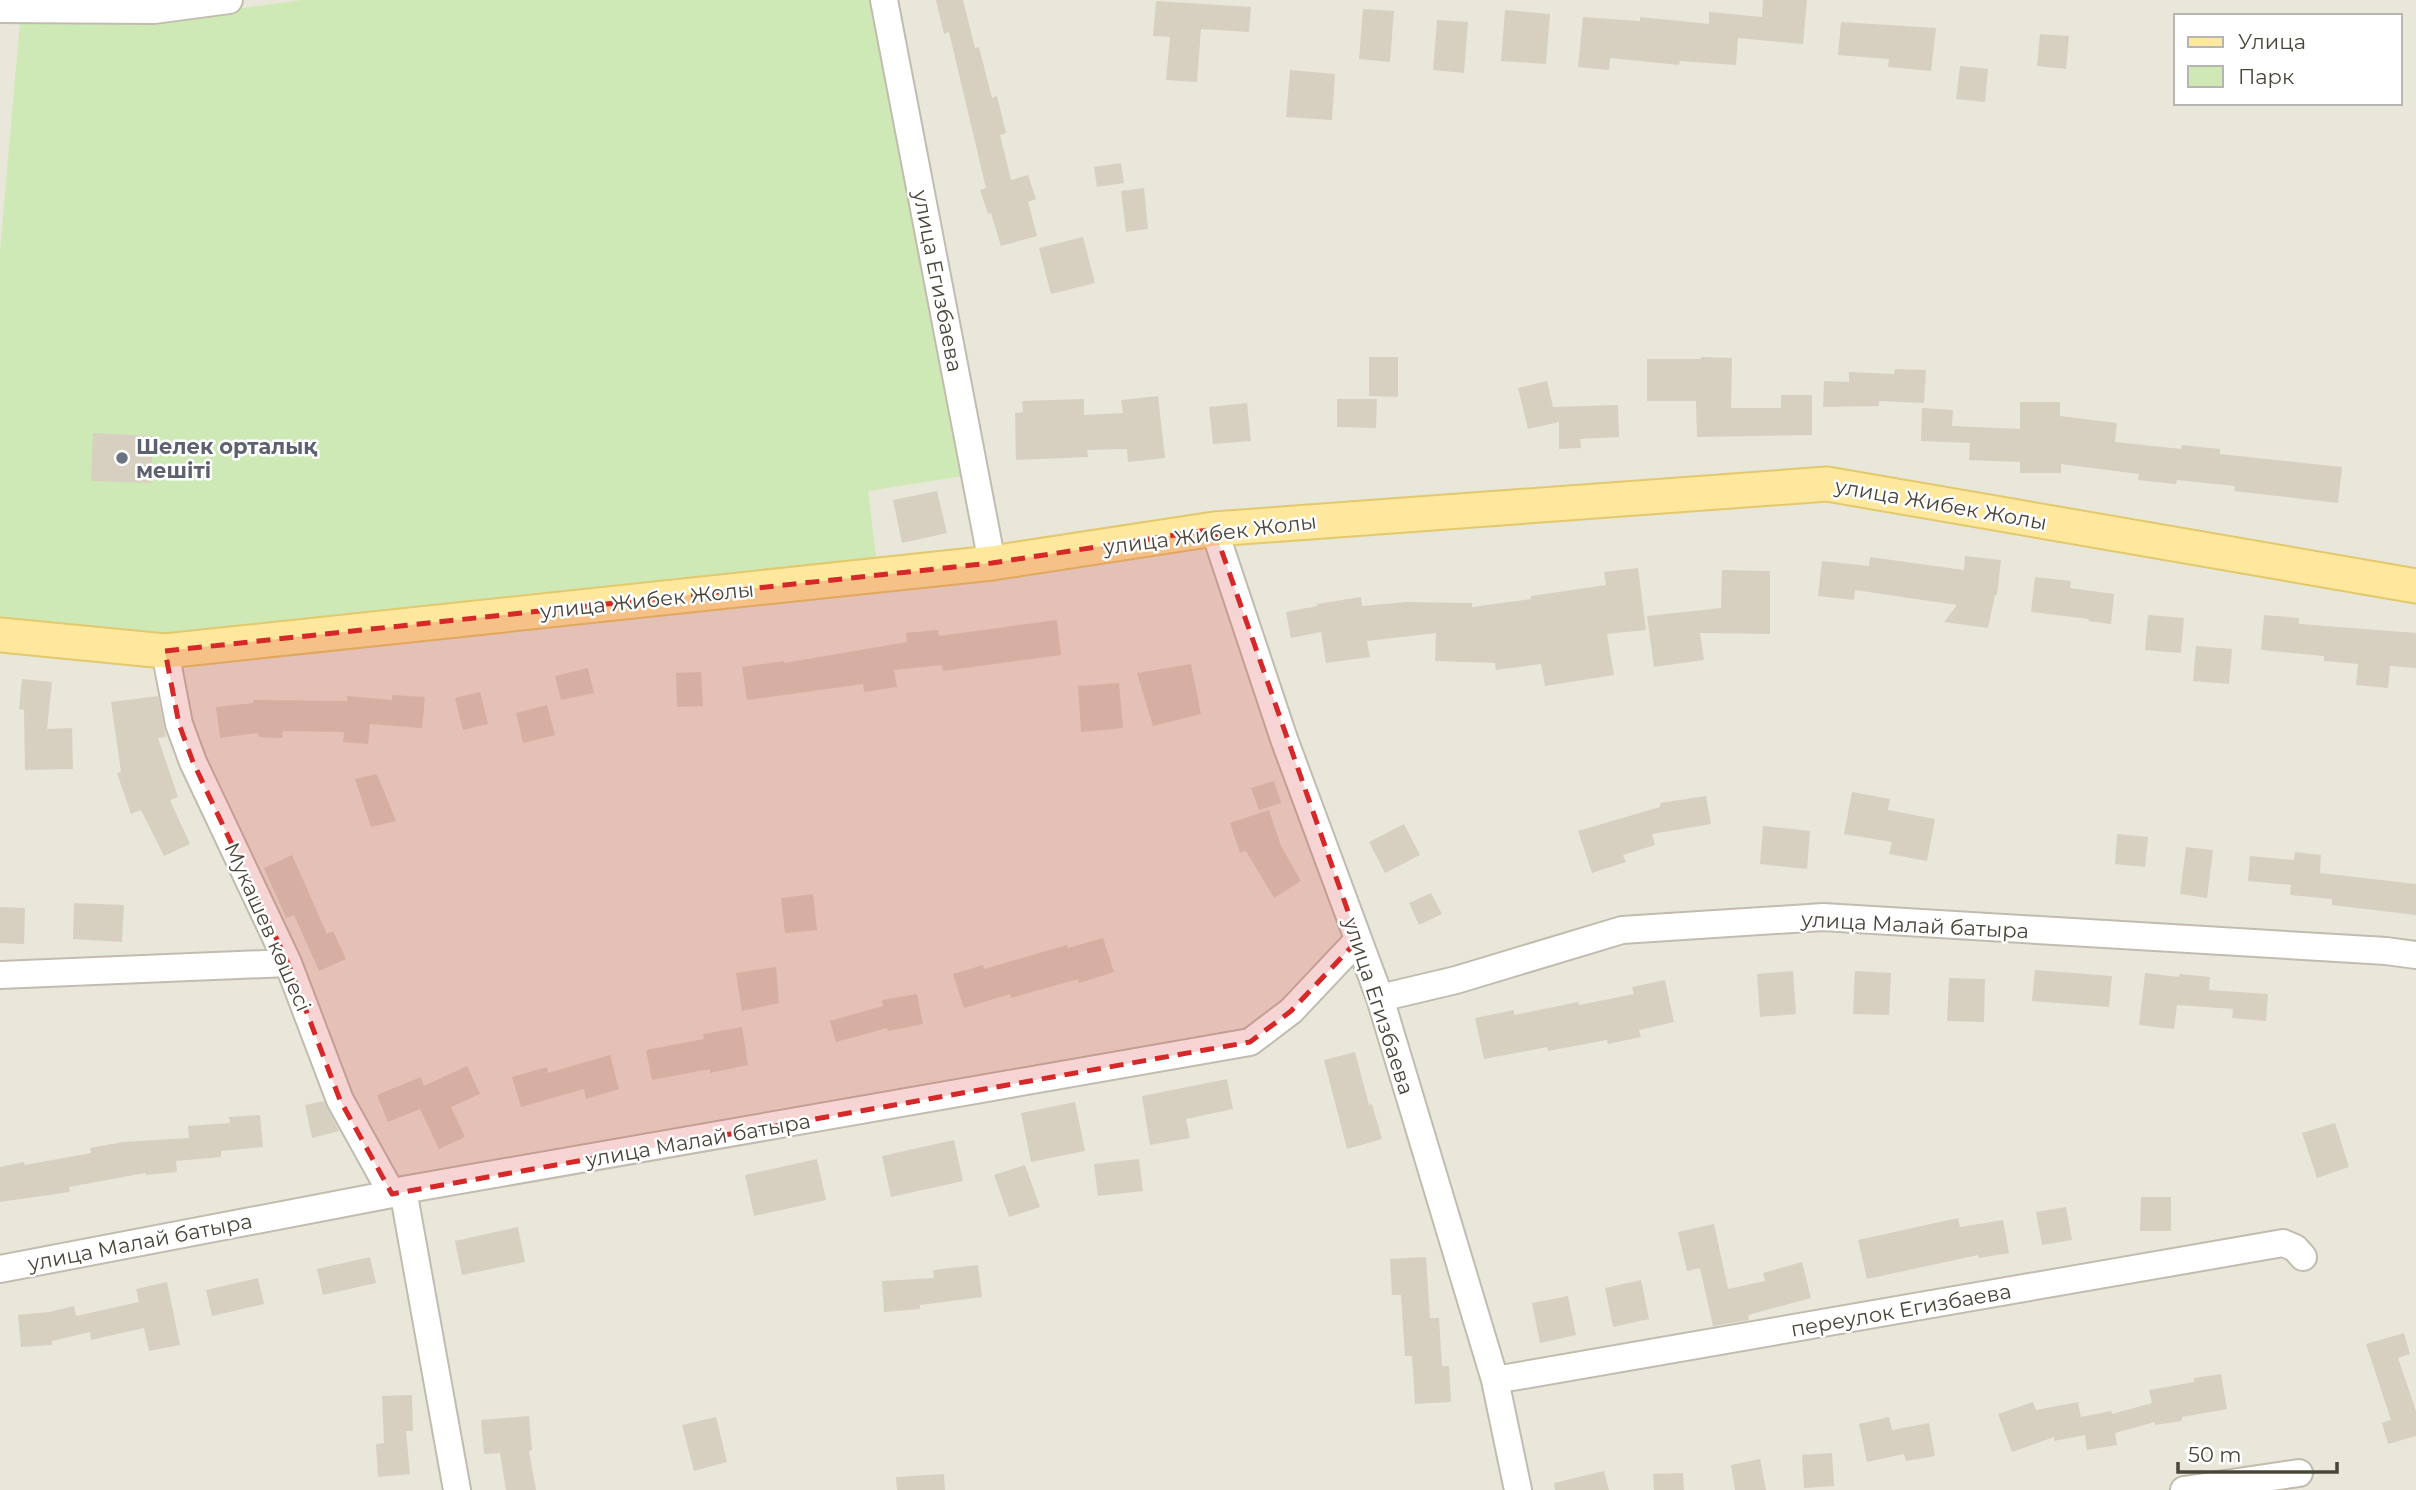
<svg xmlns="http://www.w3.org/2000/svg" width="2416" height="1490" viewBox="0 0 2416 1490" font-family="Montserrat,sans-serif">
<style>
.residential{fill:#e9e6da;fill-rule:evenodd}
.green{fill:#cee9b6}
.building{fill:#d7d0c1}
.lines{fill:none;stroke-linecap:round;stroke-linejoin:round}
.minor-casing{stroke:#c1bcae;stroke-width:30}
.major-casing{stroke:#e3c86c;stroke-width:37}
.minor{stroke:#fff;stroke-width:26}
.major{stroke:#fde89e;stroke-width:33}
.marked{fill:#d62828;fill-opacity:0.2;stroke:#d62828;stroke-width:5;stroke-dasharray:14 9;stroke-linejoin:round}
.worship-dot{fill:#6b7280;stroke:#fff;stroke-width:2.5}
.labels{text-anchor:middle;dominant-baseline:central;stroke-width:5;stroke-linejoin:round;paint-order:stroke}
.street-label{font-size:21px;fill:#4a4539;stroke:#fff}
.worship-label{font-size:21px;font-weight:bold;fill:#5b616d;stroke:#fff;text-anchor:start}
</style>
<rect width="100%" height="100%" fill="#f5f3ec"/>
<path class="residential" d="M 0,0 L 2416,0 L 2416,1490 L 0,1490 ZM 2176,16 L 2400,16 L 2400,103 L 2176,103 Z"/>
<path class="green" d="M 302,0 L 881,0 L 969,475 L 868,491 L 876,557 L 163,636 L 0,619 L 0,251 L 20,22 L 154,20 Z"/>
<path class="building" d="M 936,0 L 963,0 L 975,48 L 979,47 L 992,98 L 997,96 L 1006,133 L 1000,135 L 1011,180 L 1028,175 L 1036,199 L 1028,202 L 1037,236 L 1001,246 L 991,213 L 988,214 L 980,190 L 986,188 L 949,32 L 944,34 Z
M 1763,0 L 1807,0 L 1803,44 L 1738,38 L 1736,65 L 1680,61 L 1679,65 L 1610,58 L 1609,70 L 1578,67 L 1583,17 L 1640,21 L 1640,17 L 1709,24 L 1709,12 L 1762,17 Z
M 1156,1 L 1251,7 L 1249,32 L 1201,29 L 1197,82 L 1166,80 L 1170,37 L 1153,36 Z
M 1363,9 L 1394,11 L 1390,62 L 1359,59 Z
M 1505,10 L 1550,14 L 1546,64 L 1501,61 Z
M 1437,20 L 1468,22 L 1464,73 L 1433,70 Z
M 1841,22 L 1936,28 L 1931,71 L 1888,67 L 1889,59 L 1838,55 Z
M 2040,34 L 2069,36 L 2066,69 L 2037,66 Z
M 1960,66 L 1988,69 L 1985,102 L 1956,99 Z
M 1290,70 L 1335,74 L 1332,120 L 1286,117 Z
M 1121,163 L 1124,183 L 1097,187 L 1094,167 Z
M 1144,188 L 1148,229 L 1126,232 L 1121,191 Z
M 1083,237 L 1095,283 L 1051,294 L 1039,248 Z
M 1369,357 L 1398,357 L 1398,397 L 1369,396 Z
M 1701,357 L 1732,358 L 1731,408 L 1781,408 L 1781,395 L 1812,395 L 1812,435 L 1697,437 L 1696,401 L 1647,401 L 1647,359 L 1701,359 Z
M 1895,369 L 1926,370 L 1924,403 L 1879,401 L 1879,406 L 1823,407 L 1824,381 L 1849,382 L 1849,372 L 1894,374 Z
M 1547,381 L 1553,407 L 1618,405 L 1619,437 L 1580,439 L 1581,448 L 1559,449 L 1559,422 L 1528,429 L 1518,388 Z
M 1158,396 L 1165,458 L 1128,462 L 1127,449 L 1087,450 L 1088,457 L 1016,460 L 1015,413 L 1023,412 L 1022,401 L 1084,399 L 1084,415 L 1123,413 L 1121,400 Z
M 1337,399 L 1377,399 L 1376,428 L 1337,427 Z
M 2020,402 L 2060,402 L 2060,416 L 2117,423 L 2115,442 L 2181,449 L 2182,445 L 2220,449 L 2220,454 L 2342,467 L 2338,503 L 2234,491 L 2235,486 L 2177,480 L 2176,484 L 2138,480 L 2139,474 L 2061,464 L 2061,473 L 2020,473 L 2020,462 L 1969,460 L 1970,443 L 1921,441 L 1922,408 L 1953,410 L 1952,426 L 2020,429 Z
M 1247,403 L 1251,441 L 1213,444 L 1209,407 Z
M 93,433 L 153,436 L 151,483 L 91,481 Z
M 937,491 L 947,533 L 902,543 L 893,500 Z
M 1965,556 L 2001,560 L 1997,595 L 1995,595 L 1988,628 L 1944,622 L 1957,605 L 1855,590 L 1854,600 L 1818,596 L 1822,561 L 1869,566 L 1870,557 L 1964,570 Z
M 1638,568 L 1646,630 L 1607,634 L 1614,675 L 1545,686 L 1541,664 L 1496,670 L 1495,663 L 1435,661 L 1436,633 L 1367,641 L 1370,657 L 1326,663 L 1321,632 L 1291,638 L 1286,612 L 1317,606 L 1317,604 L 1361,597 L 1362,606 L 1406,602 L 1472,603 L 1472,607 L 1531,599 L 1531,596 L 1606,585 L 1604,572 Z
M 1722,570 L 1770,571 L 1770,634 L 1700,633 L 1704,660 L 1654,667 L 1647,616 L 1721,608 Z
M 2035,577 L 2071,581 L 2070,588 L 2114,594 L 2111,624 L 2088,621 L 2089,619 L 2031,612 Z
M 2148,615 L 2184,618 L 2181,653 L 2145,650 Z
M 2264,615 L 2299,618 L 2299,624 L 2416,633 L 2416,668 L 2390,666 L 2388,688 L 2356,685 L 2358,664 L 2324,661 L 2324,656 L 2261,650 Z
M 1057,620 L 1061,655 L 943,671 L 942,665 L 894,670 L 897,687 L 864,692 L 863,684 L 747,700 L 742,667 L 784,661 L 784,663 L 907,642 L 906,633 L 938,630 L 939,636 Z
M 2196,646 L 2232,649 L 2229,684 L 2193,681 Z
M 1191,664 L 1201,714 L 1153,726 L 1137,673 Z
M 588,668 L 594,693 L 561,700 L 555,676 Z
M 701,672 L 703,706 L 677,707 L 676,673 Z
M 22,679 L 52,682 L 47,729 L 72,728 L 73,769 L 25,770 L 24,710 L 19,709 Z
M 1119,683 L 1123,728 L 1081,732 L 1078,686 Z
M 480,692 L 488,724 L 463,730 L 455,698 Z
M 392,695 L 425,697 L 422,728 L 370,724 L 368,744 L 343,742 L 344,732 L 283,731 L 282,738 L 259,737 L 258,733 L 220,738 L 216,707 L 253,703 L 253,700 L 347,701 L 347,696 L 392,700 Z
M 158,696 L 166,737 L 158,738 L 178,797 L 170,800 L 190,844 L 164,856 L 141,810 L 131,814 L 117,773 L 121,772 L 111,702 Z
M 547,705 L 555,735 L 523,743 L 516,713 Z
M 377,774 L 396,821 L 371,827 L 355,779 Z
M 1274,781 L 1281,803 L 1259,810 L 1251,788 Z
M 1852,792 L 1890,799 L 1888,810 L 1935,819 L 1927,861 L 1889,854 L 1892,842 L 1844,834 Z
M 1706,796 L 1711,824 L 1652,834 L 1655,845 L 1623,855 L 1626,862 L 1592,873 L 1578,831 L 1660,807 L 1660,803 Z
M 1269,810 L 1281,846 L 1301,881 L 1274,898 L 1246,851 L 1240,853 L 1230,823 Z
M 1404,824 L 1420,855 L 1385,873 L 1369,842 Z
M 1763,826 L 1810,831 L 1807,869 L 1760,864 Z
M 2117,834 L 2148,837 L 2145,867 L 2115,864 Z
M 2186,847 L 2213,850 L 2207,898 L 2180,894 Z
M 2295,852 L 2321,855 L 2320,873 L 2416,884 L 2416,915 L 2332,905 L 2332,899 L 2290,895 L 2291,885 L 2248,881 L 2250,856 L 2294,860 Z
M 292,855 L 327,934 L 333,931 L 346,959 L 319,971 L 294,915 L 286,918 L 264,868 Z
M 1431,893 L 1442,914 L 1419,925 L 1409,903 Z
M 813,894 L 817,930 L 785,933 L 781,898 Z
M 74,903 L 124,905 L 122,942 L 73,939 Z
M 0,907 L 25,908 L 24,944 L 0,943 Z
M 1103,938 L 1114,972 L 1079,983 L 1078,979 L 1011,998 L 1010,994 L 964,1008 L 953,974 L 983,965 L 984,969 L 1067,945 L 1068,948 Z
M 776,967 L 779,1003 L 742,1011 L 736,973 Z
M 2035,970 L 2112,976 L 2109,1007 L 2032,1001 Z
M 1793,971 L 1796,1014 L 1760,1017 L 1757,974 Z
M 1855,971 L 1891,973 L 1889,1015 L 1853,1014 Z
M 2145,973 L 2179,977 L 2180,974 L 2210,977 L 2209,990 L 2268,994 L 2266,1021 L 2232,1018 L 2233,1009 L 2177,1005 L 2174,1029 L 2139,1025 Z
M 1949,978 L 1985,979 L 1984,1022 L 1947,1021 Z
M 1665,980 L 1674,1022 L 1639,1030 L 1641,1037 L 1608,1044 L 1607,1040 L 1548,1051 L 1547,1047 L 1484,1059 L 1475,1018 L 1514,1010 L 1514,1015 L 1578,1002 L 1579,1005 L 1634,994 L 1632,987 Z
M 917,994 L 923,1024 L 888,1031 L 887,1028 L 836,1042 L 830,1021 L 883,1006 L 882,1000 Z
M 742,1027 L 748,1065 L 710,1073 L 710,1069 L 652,1080 L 646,1050 L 704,1039 L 703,1034 Z
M 1355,1052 L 1369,1105 L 1372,1104 L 1382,1139 L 1347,1149 L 1324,1060 Z
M 610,1055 L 619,1089 L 586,1099 L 584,1089 L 521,1107 L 512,1077 L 547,1067 L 548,1073 Z
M 467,1066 L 480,1094 L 451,1107 L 465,1137 L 439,1149 L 420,1109 L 388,1122 L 377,1095 L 421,1077 L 424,1086 Z
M 1227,1079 L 1233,1109 L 1186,1119 L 1190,1138 L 1150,1145 L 1142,1096 Z
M 324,1101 L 339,1131 L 312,1138 L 305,1105 Z
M 1075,1102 L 1085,1151 L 1031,1162 L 1021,1113 Z
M 260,1115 L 263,1147 L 221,1151 L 221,1157 L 176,1161 L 177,1172 L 146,1175 L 145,1173 L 69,1187 L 70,1192 L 0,1202 L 0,1167 L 24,1162 L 25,1165 L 91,1153 L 90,1148 L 123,1142 L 189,1138 L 188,1126 L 230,1123 L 229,1117 Z
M 2335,1123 L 2349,1167 L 2317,1178 L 2302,1133 Z
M 954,1140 L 963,1181 L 891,1197 L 882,1156 Z
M 817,1159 L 826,1200 L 754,1216 L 745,1175 Z
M 1139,1159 L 1143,1191 L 1098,1196 L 1094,1164 Z
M 1025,1165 L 1040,1207 L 1009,1217 L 994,1175 Z
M 2141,1197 L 2171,1197 L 2171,1231 L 2140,1231 Z
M 2066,1207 L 2072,1240 L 2042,1245 L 2036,1212 Z
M 1958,1218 L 1960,1227 L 2003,1220 L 2009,1253 L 1979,1258 L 1978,1255 L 1867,1279 L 1858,1240 Z
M 1714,1224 L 1728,1289 L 1765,1281 L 1763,1273 L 1802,1262 L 1811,1298 L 1748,1315 L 1749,1320 L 1713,1326 L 1700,1268 L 1687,1271 L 1678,1232 Z
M 518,1227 L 525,1262 L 462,1275 L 455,1241 Z
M 370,1257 L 376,1283 L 323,1295 L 317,1269 Z
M 1426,1257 L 1430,1318 L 1439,1318 L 1442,1366 L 1449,1366 L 1451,1402 L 1415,1404 L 1412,1356 L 1405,1356 L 1401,1295 L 1392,1295 L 1390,1259 Z
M 978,1265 L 982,1297 L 920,1305 L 920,1309 L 884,1312 L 882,1281 L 934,1278 L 933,1270 Z
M 258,1278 L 264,1304 L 212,1316 L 206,1290 Z
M 1641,1280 L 1649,1319 L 1613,1327 L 1605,1288 Z
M 167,1282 L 180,1345 L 149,1351 L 144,1328 L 91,1340 L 90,1332 L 52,1341 L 52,1345 L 21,1347 L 18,1315 L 49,1312 L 74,1306 L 76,1316 L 139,1302 L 136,1289 Z
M 1568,1296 L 1576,1335 L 1540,1343 L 1532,1303 Z
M 2404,1333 L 2410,1354 L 2398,1358 L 2416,1411 L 2416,1436 L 2388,1444 L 2382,1423 L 2391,1420 L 2366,1344 Z
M 2221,1374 L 2227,1409 L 2182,1417 L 2182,1421 L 2155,1425 L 2155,1422 L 2115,1433 L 2117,1445 L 2087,1450 L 2085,1435 L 2054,1441 L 2054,1437 L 2012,1452 L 1998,1414 L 2033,1402 L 2036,1410 L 2078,1402 L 2081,1417 L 2111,1411 L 2112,1414 L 2152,1403 L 2149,1390 L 2194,1382 L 2194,1378 Z
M 412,1395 L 413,1431 L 406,1431 L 410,1474 L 378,1477 L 376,1444 L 384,1443 L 382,1396 Z
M 529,1416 L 532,1450 L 529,1451 L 536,1490 L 506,1490 L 500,1453 L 484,1454 L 481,1420 Z
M 716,1417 L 727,1462 L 694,1471 L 682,1425 Z
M 1889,1417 L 1892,1430 L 1929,1423 L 1935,1456 L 1906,1461 L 1904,1454 L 1867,1462 L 1859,1424 Z
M 1832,1453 L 1834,1486 L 1804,1488 L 1802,1455 Z
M 1760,1459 L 1766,1490 L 1735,1490 L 1731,1465 Z
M 1604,1471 L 1609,1490 L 1555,1490 L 1554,1483 Z
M 1683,1473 L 1684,1490 L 1654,1490 L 1653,1474 Z
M 944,1474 L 945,1490 L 897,1490 L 896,1477 Z"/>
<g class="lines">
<g class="minor-casing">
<path id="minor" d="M 884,0 L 992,563
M 0,9 L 154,10 L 229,0
M 1214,529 L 1284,739 L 1380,998 L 1495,1380 L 1518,1490
M 165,651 L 179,724 L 193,762 L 288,963 L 340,1100 L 392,1194
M 0,975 L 288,963
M 1380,998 L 1456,980 L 1622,930 L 1823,917 L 2386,951 L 2416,955
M 403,1190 L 457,1490
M 0,1269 L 392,1194 L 403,1190 L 1250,1042 L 1291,1011 L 1358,940
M 1495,1380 L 2283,1243 L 2295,1248 L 2303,1257
M 2184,1490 L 2299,1473"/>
</g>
<g class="major-casing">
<path id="major" d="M 0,635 L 165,651 L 992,563 L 1214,529 L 1827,484 L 2416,586"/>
</g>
<use href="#minor" class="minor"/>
<use href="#major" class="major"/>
</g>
<path class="marked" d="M 1214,529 L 1358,940 L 1291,1011 L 1250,1042 L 392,1194 L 340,1100 L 288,963 L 193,762 L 179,724 L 165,651 L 992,563 Z"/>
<circle class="worship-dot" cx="122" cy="458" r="7"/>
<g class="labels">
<g class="street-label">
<text transform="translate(938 281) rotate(79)">улица Егизбаева</text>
<text transform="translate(1941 504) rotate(10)">улица Жибек Жолы</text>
<text transform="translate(1210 534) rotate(-7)">улица Жибек Жолы</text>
<text transform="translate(647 600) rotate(-6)">улица Жибек Жолы</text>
<text transform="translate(1915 925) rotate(3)">улица Малай батыра</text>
<text transform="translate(268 927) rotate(66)">Мукашев көшесі</text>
<text transform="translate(1379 1006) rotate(72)">улица Егизбаева</text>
<text transform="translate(698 1140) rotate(-10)">улица Малай батыра</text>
<text transform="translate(140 1242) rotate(-11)">улица Малай батыра</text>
<text transform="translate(1901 1310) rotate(-10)">переулок Егизбаева</text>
</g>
<g class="worship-label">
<text x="136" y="446">Шелек орталық<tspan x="136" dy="24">мешіті</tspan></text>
</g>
</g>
<rect x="2174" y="14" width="228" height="91" fill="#ffffff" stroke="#b7b5b0" stroke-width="2"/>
<rect x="2188" y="37" width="35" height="10" fill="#fde89e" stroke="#b7b5b0" stroke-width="2"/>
<text x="2238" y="49" font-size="21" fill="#4a4539">Улица</text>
<rect x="2188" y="66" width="35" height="21" fill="#cee9b6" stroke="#b7b5b0" stroke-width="2"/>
<text x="2238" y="84" font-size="21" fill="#4a4539">Парк</text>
<path d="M2178 1462v10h159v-10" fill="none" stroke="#4a4539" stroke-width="3.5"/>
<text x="2188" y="1462" font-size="21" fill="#4a4539" stroke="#ffffff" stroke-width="5" paint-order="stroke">50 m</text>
</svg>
